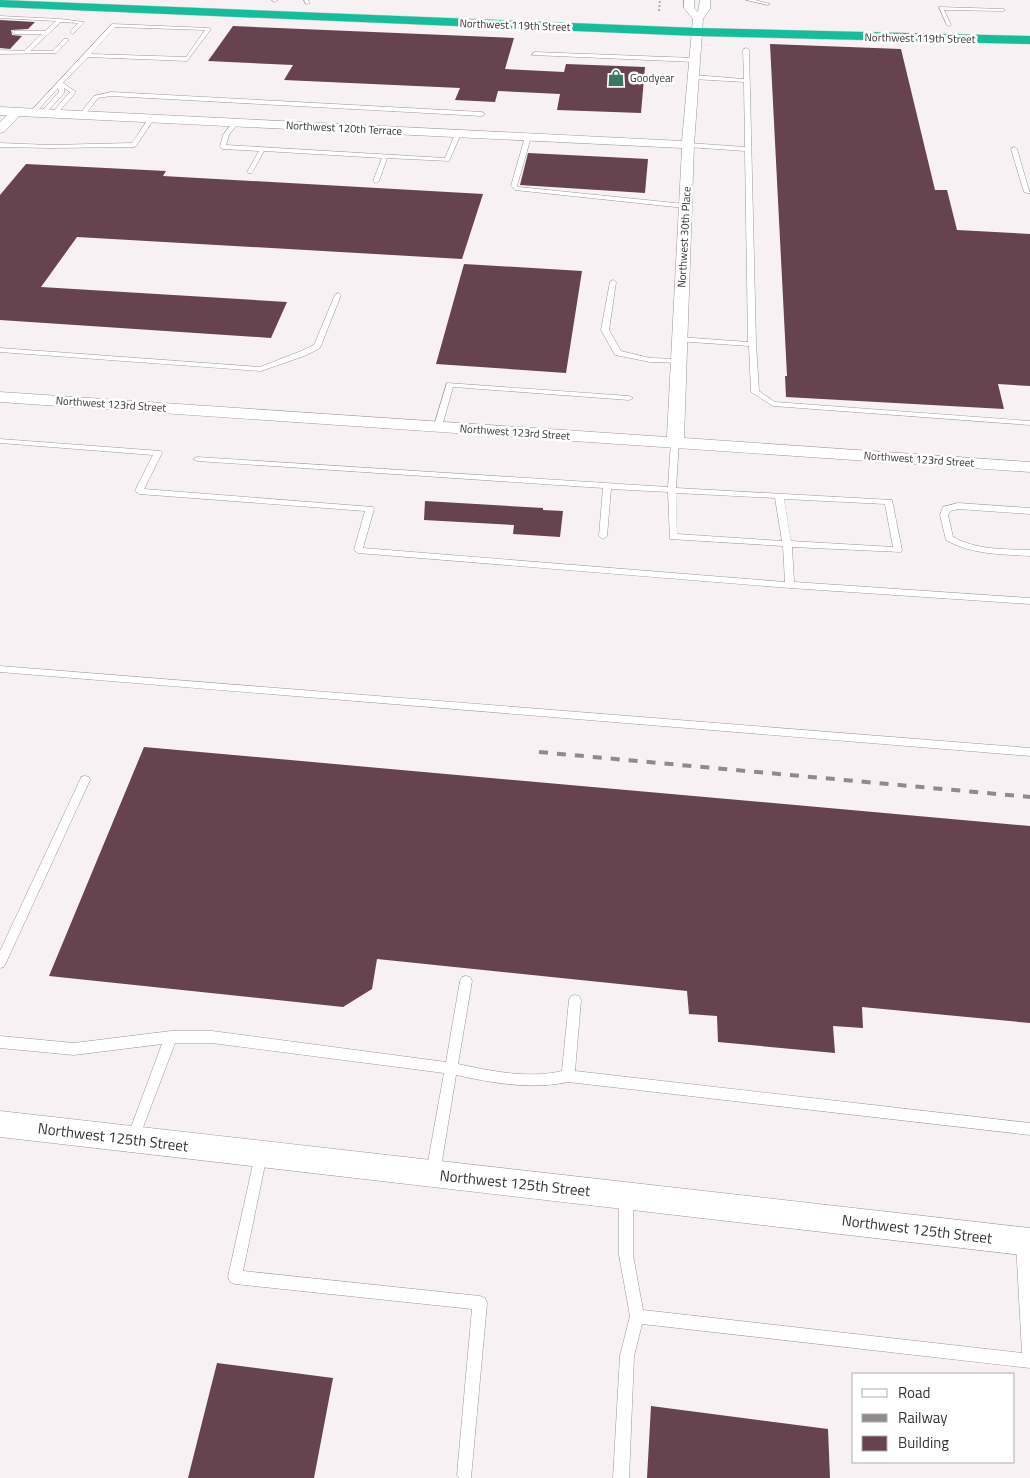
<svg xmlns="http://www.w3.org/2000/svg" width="1030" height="1478" viewBox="0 0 1030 1478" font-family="'Titillium Web',sans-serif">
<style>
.building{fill:#67424f}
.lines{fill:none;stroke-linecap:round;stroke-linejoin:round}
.lane-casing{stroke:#9d9698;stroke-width:1}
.street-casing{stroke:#9d9698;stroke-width:1}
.highway-casing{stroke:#cfcecf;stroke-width:1}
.path{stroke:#b3adaf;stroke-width:2;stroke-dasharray:2 2;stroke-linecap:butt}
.lane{fill:#fff;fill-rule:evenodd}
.street{fill:#fff;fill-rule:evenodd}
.highway{fill:#15be9b;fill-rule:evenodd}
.rail{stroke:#8f8a8c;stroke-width:4;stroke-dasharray:9 9;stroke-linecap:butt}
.labels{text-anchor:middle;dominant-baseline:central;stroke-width:5;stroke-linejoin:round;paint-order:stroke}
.far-street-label{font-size:11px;fill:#373435;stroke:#fff}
.far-poi-label{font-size:11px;fill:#373435;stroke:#fff;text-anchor:start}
.near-street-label{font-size:15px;fill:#373435;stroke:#fff}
</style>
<rect width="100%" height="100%" fill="#f8f1f3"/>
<path class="building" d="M 0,20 L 35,22 L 28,29 L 11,30 L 12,35 L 22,36 L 10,49 L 0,48 Z
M 233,26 L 514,38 L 505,69 L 564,72 L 566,64 L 645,67 L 641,113 L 557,110 L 560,94 L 498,91 L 495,102 L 455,100 L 460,88 L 284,80 L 293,65 L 208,61 Z
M 770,44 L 901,49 L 935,190 L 947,190 L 957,230 L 1030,234 L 1030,386 L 998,384 L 1004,409 L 786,397 L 785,376 L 787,376 Z
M 528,153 L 648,159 L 645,193 L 520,185 Z
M 26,164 L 166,171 L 163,176 L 483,194 L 462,259 L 77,237 L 41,287 L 287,302 L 271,338 L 0,320 L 0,195 Z
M 464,264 L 582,271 L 566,373 L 436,364 Z
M 425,501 L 543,508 L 543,510 L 563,511 L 560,537 L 513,534 L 514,525 L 424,520 Z
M 144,747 L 1030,826 L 1030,1023 L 862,1007 L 863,1028 L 833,1026 L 835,1053 L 718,1042 L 717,1016 L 689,1014 L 687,991 L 377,959 L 372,989 L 343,1007 L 49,976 Z
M 217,1363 L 333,1378 L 314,1478 L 188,1478 Z
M 651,1406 L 828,1429 L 830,1478 L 647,1478 Z"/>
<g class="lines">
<g class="lane-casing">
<path id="lane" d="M 272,0 L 278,0 L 274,2 Z
M 304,0 L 308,0 L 310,3 L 306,4 Z
M 746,0 L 755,0 L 770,4 L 768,5 Z
M 939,7 L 1003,9 L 1005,10 L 1003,11 L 944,10 L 951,25 L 949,26 L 947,25 Z
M 0,16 L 60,19 L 84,22 L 73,34 L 70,32 L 78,23 L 61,22 L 30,51 L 53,51 L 64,39 L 68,39 L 68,41 L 56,53 L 0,54 L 0,50 L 24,51 L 42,34 L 14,34 L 12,31 L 45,31 L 56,21 L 0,18 Z
M 112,24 L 209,28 L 211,29 L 187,61 L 88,57 L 63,83 L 76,92 L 56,115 L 51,114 L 70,92 L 64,88 L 64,93 L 45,114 L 40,113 L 59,92 L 58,88 L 34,114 L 30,114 L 30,112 ZM 115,27 L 205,30 L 186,57 L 91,54 Z
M 746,48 L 749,50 L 756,344 L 759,391 L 775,402 L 1030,421 L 1030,425 L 773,406 L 751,392 L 749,346 L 676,341 L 675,339 L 679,337 L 748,342 L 745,151 L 688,147 L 685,145 L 688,143 L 745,147 L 744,82 L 693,79 L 690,77 L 693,75 L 744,79 L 743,50 Z
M 534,52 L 695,58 L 698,60 L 695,62 L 532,55 Z
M 111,92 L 482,112 L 485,114 L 482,116 L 111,96 L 98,98 L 84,116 L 80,116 L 79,115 L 94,96 Z
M 149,118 L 154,119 L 136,146 L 134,147 L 50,148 L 0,147 L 0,143 L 50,145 L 132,143 Z
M 233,122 L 238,123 L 229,135 L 226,145 L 445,158 L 455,134 L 458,132 L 461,134 L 449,161 L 387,158 L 379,181 L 376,183 L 373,181 L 382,158 L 264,151 L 252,173 L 248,173 L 247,172 L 259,151 L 223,149 L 220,147 L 223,135 Z
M 528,135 L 531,137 L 517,186 L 519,187 L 685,204 L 688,206 L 685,208 L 515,190 L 511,186 L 525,137 Z
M 1014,147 L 1017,149 L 1030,194 L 1024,192 L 1011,149 Z
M 613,280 L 616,282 L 609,330 L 621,351 L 650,358 L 679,359 L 683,361 L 682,363 L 650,362 L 615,355 L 601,330 L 610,282 Z
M 338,293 L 341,295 L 320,348 L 307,355 L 261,371 L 0,352 L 0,348 L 260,367 L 301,351 L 314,345 L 335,295 Z
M 447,383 L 629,396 L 633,398 L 629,400 L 453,387 L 442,426 L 438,428 L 434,426 Z
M 0,439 L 161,451 L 162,453 L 144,489 L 373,507 L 374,509 L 363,548 L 785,582 L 783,546 L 670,539 L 668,492 L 611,489 L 607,536 L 603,539 L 599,536 L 603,488 L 197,461 L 193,459 L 197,457 L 668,487 L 671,442 L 675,440 L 679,442 L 676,488 L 892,500 L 902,550 L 901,552 L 792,547 L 794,582 L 1030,598 L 1030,604 L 790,588 L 358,553 L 354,550 L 365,511 L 139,494 L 135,491 L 153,455 L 0,443 ZM 676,493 L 775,498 L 782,541 L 677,534 ZM 784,499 L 885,504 L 893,547 L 791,541 Z
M 958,503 L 1030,508 L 1030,514 L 958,509 L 950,511 L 948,515 L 953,537 C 977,550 1003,549 1030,550 L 1030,556 C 1001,554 972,555 946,540 L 940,515 L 943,507 Z
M 0,666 L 1030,748 L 1030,756 L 0,672 Z
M 85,776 L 89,777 L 90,780 L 4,967 L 0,968 L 0,951 L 80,780 L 81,777 Z
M 466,976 L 470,977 L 472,981 L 458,1064 C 491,1071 528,1079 562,1071 L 569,1000 L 571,996 L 575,995 L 579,996 L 581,1000 L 575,1071 L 1030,1123 L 1030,1135 L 568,1082 C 531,1090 493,1083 456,1075 L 440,1173 L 438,1178 L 433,1179 L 428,1178 L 426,1173 L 444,1073 L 212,1043 L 175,1043 L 139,1138 L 138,1142 L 133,1144 L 128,1142 L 127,1138 L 162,1044 L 74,1055 L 0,1048 L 0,1036 L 74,1043 L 171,1031 L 212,1031 L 446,1062 L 460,981 L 462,977 Z
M 261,1149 L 266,1151 L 267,1155 L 243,1271 L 480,1296 L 485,1298 L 487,1303 L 471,1478 L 459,1478 L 457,1475 L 472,1309 L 235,1284 L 230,1282 L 228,1277 L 255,1155 L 256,1151 Z
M 626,1188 L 631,1190 L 633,1195 L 633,1255 L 643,1310 L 1022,1353 L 1016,1242 L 1018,1237 L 1023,1235 L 1028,1237 L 1030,1246 L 1030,1368 L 642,1324 L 634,1356 L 629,1478 L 613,1478 L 620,1356 L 630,1316 L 619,1255 L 619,1195 L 621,1190 Z"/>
</g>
<g class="street-casing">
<path id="street" d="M 684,0 L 694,0 L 694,8 L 698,12 L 700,0 L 710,0 L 710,9 L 703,19 L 694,145 L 684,438 L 1030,462 L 1030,472 L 0,402 L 0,392 L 667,437 L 682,148 L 19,116 L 4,132 L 0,133 L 0,122 L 7,115 L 0,115 L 0,107 L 682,141 L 693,19 L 684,8 Z
M 0,1111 L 1030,1228 L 1030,1256 L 0,1137 Z"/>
</g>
<g class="highway-casing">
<path id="highway" d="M 0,0 L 697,28 L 1030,36 L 1030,44 L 697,36 L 0,7 Z"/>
</g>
<path class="path" d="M 659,11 L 660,0"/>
<use href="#lane" class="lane"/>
<use href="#street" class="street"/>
<use href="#highway" class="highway"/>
<path class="rail" d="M 539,752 L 1030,797"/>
</g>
<defs>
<g id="shop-bare" transform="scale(1.35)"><path d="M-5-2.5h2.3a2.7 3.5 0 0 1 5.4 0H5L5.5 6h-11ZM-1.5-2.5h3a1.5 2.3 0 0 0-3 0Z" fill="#397867" stroke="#fff" stroke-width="2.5" paint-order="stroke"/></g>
</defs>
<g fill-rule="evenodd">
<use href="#shop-bare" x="616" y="78"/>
</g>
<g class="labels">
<g class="far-street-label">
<text transform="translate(515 25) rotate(2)">Northwest 119th Street</text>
<text transform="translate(920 38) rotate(1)">Northwest 119th Street</text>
<text transform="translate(344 128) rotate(3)">Northwest 120th Terrace</text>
<text transform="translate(684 237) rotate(-87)">Northwest 30th Place</text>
<text transform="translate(111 404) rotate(4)">Northwest 123rd Street</text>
<text transform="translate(515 432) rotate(4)">Northwest 123rd Street</text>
<text transform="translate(919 459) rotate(4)">Northwest 123rd Street</text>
</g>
<g class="far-poi-label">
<text x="630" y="78">Goodyear</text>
</g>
<g class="near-street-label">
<text transform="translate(113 1137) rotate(7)">Northwest 125th Street</text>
<text transform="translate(515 1183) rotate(6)">Northwest 125th Street</text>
<text transform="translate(917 1229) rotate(7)">Northwest 125th Street</text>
</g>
</g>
<rect x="852" y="1373" width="162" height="90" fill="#ffffff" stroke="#afaeae"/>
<rect x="862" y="1389" width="25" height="8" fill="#ffffff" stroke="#afaeae"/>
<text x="898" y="1398" font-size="15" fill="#373435">Road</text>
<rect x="862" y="1414" width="25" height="8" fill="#8f8a8c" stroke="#afaeae"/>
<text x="898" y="1423" font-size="15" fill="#373435">Railway</text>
<rect x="862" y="1436" width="25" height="15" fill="#67424f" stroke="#afaeae"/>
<text x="898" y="1448" font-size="15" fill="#373435">Building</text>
</svg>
